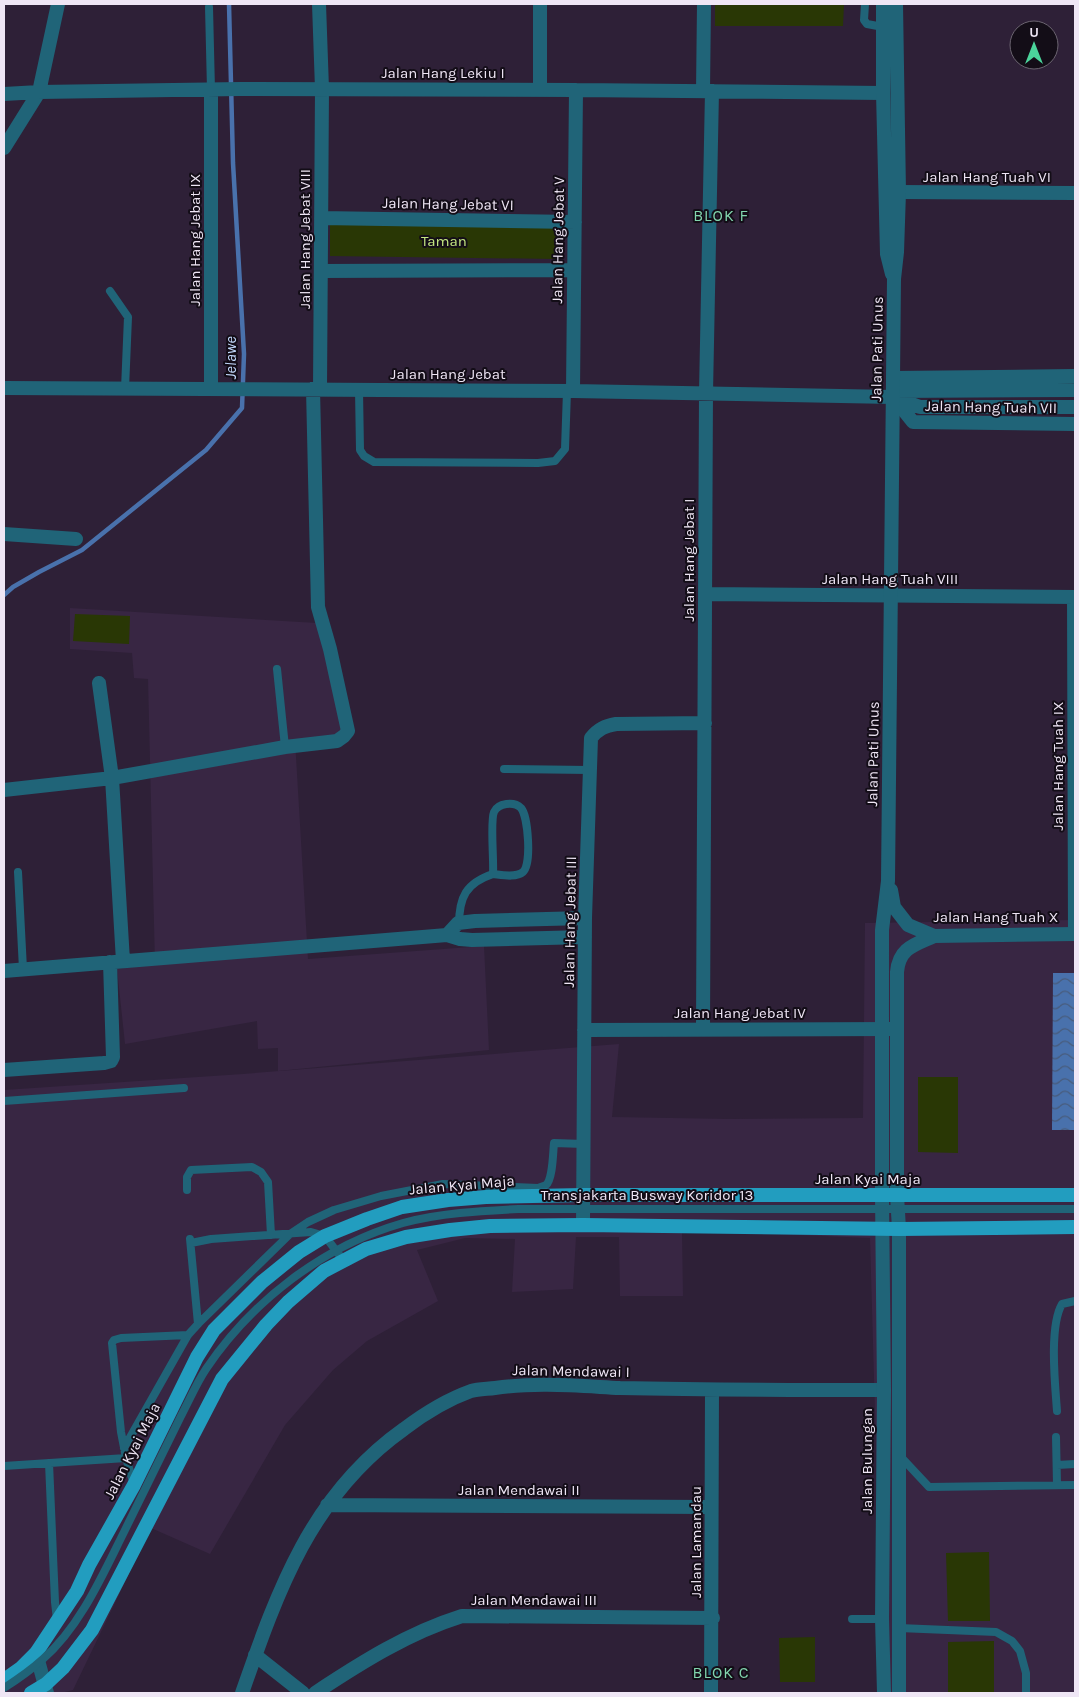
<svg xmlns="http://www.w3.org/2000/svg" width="1079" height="1697" viewBox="0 0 1079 1697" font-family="Karla,sans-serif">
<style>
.built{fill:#382643}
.green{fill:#293705}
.water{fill:url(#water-waves)}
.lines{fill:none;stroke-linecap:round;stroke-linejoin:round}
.stream{stroke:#4971ac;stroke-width:4.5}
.service{stroke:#206478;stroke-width:8}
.minor{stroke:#206478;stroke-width:14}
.tertiary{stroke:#206478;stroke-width:14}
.primary{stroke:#229dbf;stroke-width:14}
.service-bridge{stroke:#206478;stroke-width:8}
.labels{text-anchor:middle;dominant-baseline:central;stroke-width:4;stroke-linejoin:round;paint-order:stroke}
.street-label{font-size:15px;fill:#efe6f5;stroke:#130d17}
.park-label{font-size:15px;fill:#c5e882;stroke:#130d17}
.neighbourhood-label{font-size:16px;letter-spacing:1px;fill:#82d6ae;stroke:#130d17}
.water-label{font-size:16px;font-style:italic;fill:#c3dafd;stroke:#130d17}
</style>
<defs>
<pattern id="water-waves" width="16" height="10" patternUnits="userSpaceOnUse" patternTransform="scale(1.25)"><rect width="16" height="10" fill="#4971ac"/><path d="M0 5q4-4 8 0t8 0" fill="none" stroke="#485b7b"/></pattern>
</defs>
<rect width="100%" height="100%" fill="#2e2037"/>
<path class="built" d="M 70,608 L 317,623 L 330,656 L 343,734 L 295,740 L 308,959 L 484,946 L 489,1050 L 278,1071 L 278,1048 L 258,1049 L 257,1021 L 125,1044 L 117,969 L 155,964 L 148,679 L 134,678 L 132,653 L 70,649 Z
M 1075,920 L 1075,1693 L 883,1693 L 870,1238 L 727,1232 L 682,1232 L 683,1296 L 620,1296 L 619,1237 L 576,1237 L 573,1289 L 512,1292 L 515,1239 L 465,1238 L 417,1250 L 438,1301 L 367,1341 L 333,1370 L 285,1425 L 210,1554 L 151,1528 L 73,1690 L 61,1693 L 4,1693 L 4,1090 L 243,1074 L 619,1044 L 612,1117 L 729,1119 L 863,1118 L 865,923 Z"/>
<path class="green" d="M 715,4 L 844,4 L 843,26 L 715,26 Z
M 330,223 L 558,226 L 557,259 L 330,256 Z
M 75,614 L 130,616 L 129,644 L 73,641 Z
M 918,1077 L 958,1077 L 958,1153 L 918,1152 Z
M 989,1552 L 990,1621 L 948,1621 L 946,1553 Z
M 815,1637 L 815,1682 L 780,1682 L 779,1638 Z
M 994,1641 L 994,1693 L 948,1693 L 948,1642 Z"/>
<path class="water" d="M 1053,973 L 1075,973 L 1075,1130 L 1052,1130 Z"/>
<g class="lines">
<path class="stream" d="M 4,595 L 13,587 L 39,572 L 82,550 L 206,450 L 242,408 L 244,354 L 233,163 L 229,4"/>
<path class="service" d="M 865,4 L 864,20 L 867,24 L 883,27
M 209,7 L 211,90
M 110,291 L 128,317 L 125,389
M 359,390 L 360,450 L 364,456 L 374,462 L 538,463 L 555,461 L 565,449 L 567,391
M 277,669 L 285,747
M 504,769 L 590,770
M 18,872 L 23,969
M 459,925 C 459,897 466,883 493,874 C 494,860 490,821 494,812 C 498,803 514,801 521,808 C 528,816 532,864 523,872 C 516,878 502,875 493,874
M 4,1101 L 184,1088
M 187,1190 L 187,1177 L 191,1170 L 252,1167 L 261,1172 L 268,1182 L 271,1235
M 190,1239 L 198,1324
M 191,1243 L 211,1239 L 311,1232 L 325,1236 L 340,1256
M 1057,1411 C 1055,1384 1049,1326 1062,1304 L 1075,1301
M 1056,1437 L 1057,1484
M 124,1448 L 188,1335 L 198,1324 L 290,1234 L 308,1222 L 334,1210 L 381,1196 L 443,1184 L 538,1188 C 540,1187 544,1186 546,1185 C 553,1179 553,1151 554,1143 L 584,1144
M 900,1456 L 929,1487 L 1075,1485
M 49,1463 L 55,1602 L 57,1620
M 1057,1465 L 1075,1464
M 4,1466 L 126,1458
M 134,1485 L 126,1458 L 121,1432 L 112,1343 L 114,1340 L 121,1338 L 188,1335
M 852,1619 L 882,1619
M 899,1628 L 996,1632 L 1012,1641 L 1020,1651 L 1026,1673 L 1026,1693"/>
<path class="minor" d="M 319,4 L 322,89 L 320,389
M 211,90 L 211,389
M 540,90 L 540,4
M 703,91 L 704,4
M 4,94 L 39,92 L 240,89 L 576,90 L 883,93
M 4,148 L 39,92 L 58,4
M 899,192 L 1075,193
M 321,218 L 575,222
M 321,271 L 574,270
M 893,378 L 1075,376
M 4,388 L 573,391 L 893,397 L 920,407 L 1075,407
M 573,391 L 576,90
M 893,391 L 1075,390
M 893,397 L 913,422 L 1075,424
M 4,534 L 76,539
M 705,594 L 1075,597
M 1074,597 L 1075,934
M 99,683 L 112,778 L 123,961
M 4,790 L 112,778 L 285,747 L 337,741 L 344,736 L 348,731 L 330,649 L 318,607 L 313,389
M 447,935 L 458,923 L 475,921 L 585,918
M 4,971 L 447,935 L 460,939 L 472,940 L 585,937
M 703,1029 L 706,393 L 712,91
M 584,1030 L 895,1029
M 4,1070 L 104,1063 L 111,1061 L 113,1057 L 110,962
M 583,1225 L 585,918 L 591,738 C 598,729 605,726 616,724 L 705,723
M 327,1505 L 711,1507
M 255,1655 L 303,1693
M 242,1693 C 278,1590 311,1495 404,1429 C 425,1413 446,1400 471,1391 C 478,1389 487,1389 495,1388 C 536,1382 579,1386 620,1388 C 708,1390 796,1390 884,1390
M 315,1693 C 362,1662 408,1633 462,1616 L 713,1618
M 711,1693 L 712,1390"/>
<path class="tertiary" d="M 883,4 L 883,93 L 887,254 L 892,274
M 891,890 L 894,907 L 908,925 L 934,936 L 1075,934
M 36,1653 L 47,1693
M 884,1693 L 882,1619 L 884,1390 L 882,1195 L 882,930 L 888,881 L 894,279 L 897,252 L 899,192 L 896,4
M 899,1693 L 899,1229 L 897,1195 L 897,972 C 899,948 914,945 934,936"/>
<path class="primary" d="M 4,1680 L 21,1668 L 36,1653 L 77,1591 L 89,1565 L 134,1485 L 197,1357 L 214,1330 L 262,1282 L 299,1252 L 325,1236 L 367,1219 L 402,1207 L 448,1200 L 486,1197 L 583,1195 L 1075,1195
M 31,1693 L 46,1684 L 63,1668 L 92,1630 L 222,1379 L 266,1325 L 288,1302 L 324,1271 L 366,1249 L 406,1237 L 450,1230 L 490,1226 L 583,1225 L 899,1229 L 1075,1227"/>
<path class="service-bridge" d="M 4,1688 C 18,1679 31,1670 43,1659 C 80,1627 103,1574 124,1532 C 143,1493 162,1455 181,1416 C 189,1401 196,1384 206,1369 C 252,1301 323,1246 403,1223 C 440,1213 480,1211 519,1209 L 1075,1209"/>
</g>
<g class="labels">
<g class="street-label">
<text x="443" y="73">Jalan Hang Lekiu I</text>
<text x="987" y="177">Jalan Hang Tuah VI</text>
<text transform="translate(448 204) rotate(1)">Jalan Hang Jebat VI</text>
<text transform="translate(305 239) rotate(-90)">Jalan Hang Jebat VIII</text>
<text transform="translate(195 240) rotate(-90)">Jalan Hang Jebat IX</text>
<text transform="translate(558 240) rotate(-89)">Jalan Hang Jebat V</text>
<text transform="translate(877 349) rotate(-89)">Jalan Pati Unus</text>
<text x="448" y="374">Jalan Hang Jebat</text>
<text transform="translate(991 407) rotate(1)">Jalan Hang Tuah VII</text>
<text transform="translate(689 560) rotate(-90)">Jalan Hang Jebat I</text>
<text x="890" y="579">Jalan Hang Tuah VIII</text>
<text transform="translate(873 754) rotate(-89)">Jalan Pati Unus</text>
<text transform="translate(1058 766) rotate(-90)">Jalan Hang Tuah IX</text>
<text x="996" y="917">Jalan Hang Tuah X</text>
<text transform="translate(570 922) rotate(-89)">Jalan Hang Jebat III</text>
<text x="740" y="1013">Jalan Hang Jebat IV</text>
<text x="868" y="1179">Jalan Kyai Maja</text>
<text transform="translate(462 1185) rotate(-5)">Jalan Kyai Maja</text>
<text x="647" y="1195">Transjakarta Busway Koridor 13</text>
<text transform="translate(571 1371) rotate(1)">Jalan Mendawai I</text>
<text transform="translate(132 1451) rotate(-63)">Jalan Kyai Maja</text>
<text transform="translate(867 1461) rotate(-90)">Jalan Bulungan</text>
<text x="519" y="1490">Jalan Mendawai II</text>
<text transform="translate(696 1542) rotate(-90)">Jalan Lamandau</text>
<text x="534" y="1600">Jalan Mendawai III</text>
</g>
<g class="park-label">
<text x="444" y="241">Taman</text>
</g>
<g class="neighbourhood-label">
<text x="721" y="215">BLOK F</text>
<text x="721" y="1672">BLOK C</text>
</g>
<g class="water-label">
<text transform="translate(230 358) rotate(-90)">Jelawe</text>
</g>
</g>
<rect width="1079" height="1697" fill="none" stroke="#efe6f5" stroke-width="10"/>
<g transform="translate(1034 45)"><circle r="24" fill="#130d17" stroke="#6b6470"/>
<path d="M0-4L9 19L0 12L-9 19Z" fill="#4bd49b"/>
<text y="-8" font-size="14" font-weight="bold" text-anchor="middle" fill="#efe6f5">U</text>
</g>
</svg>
